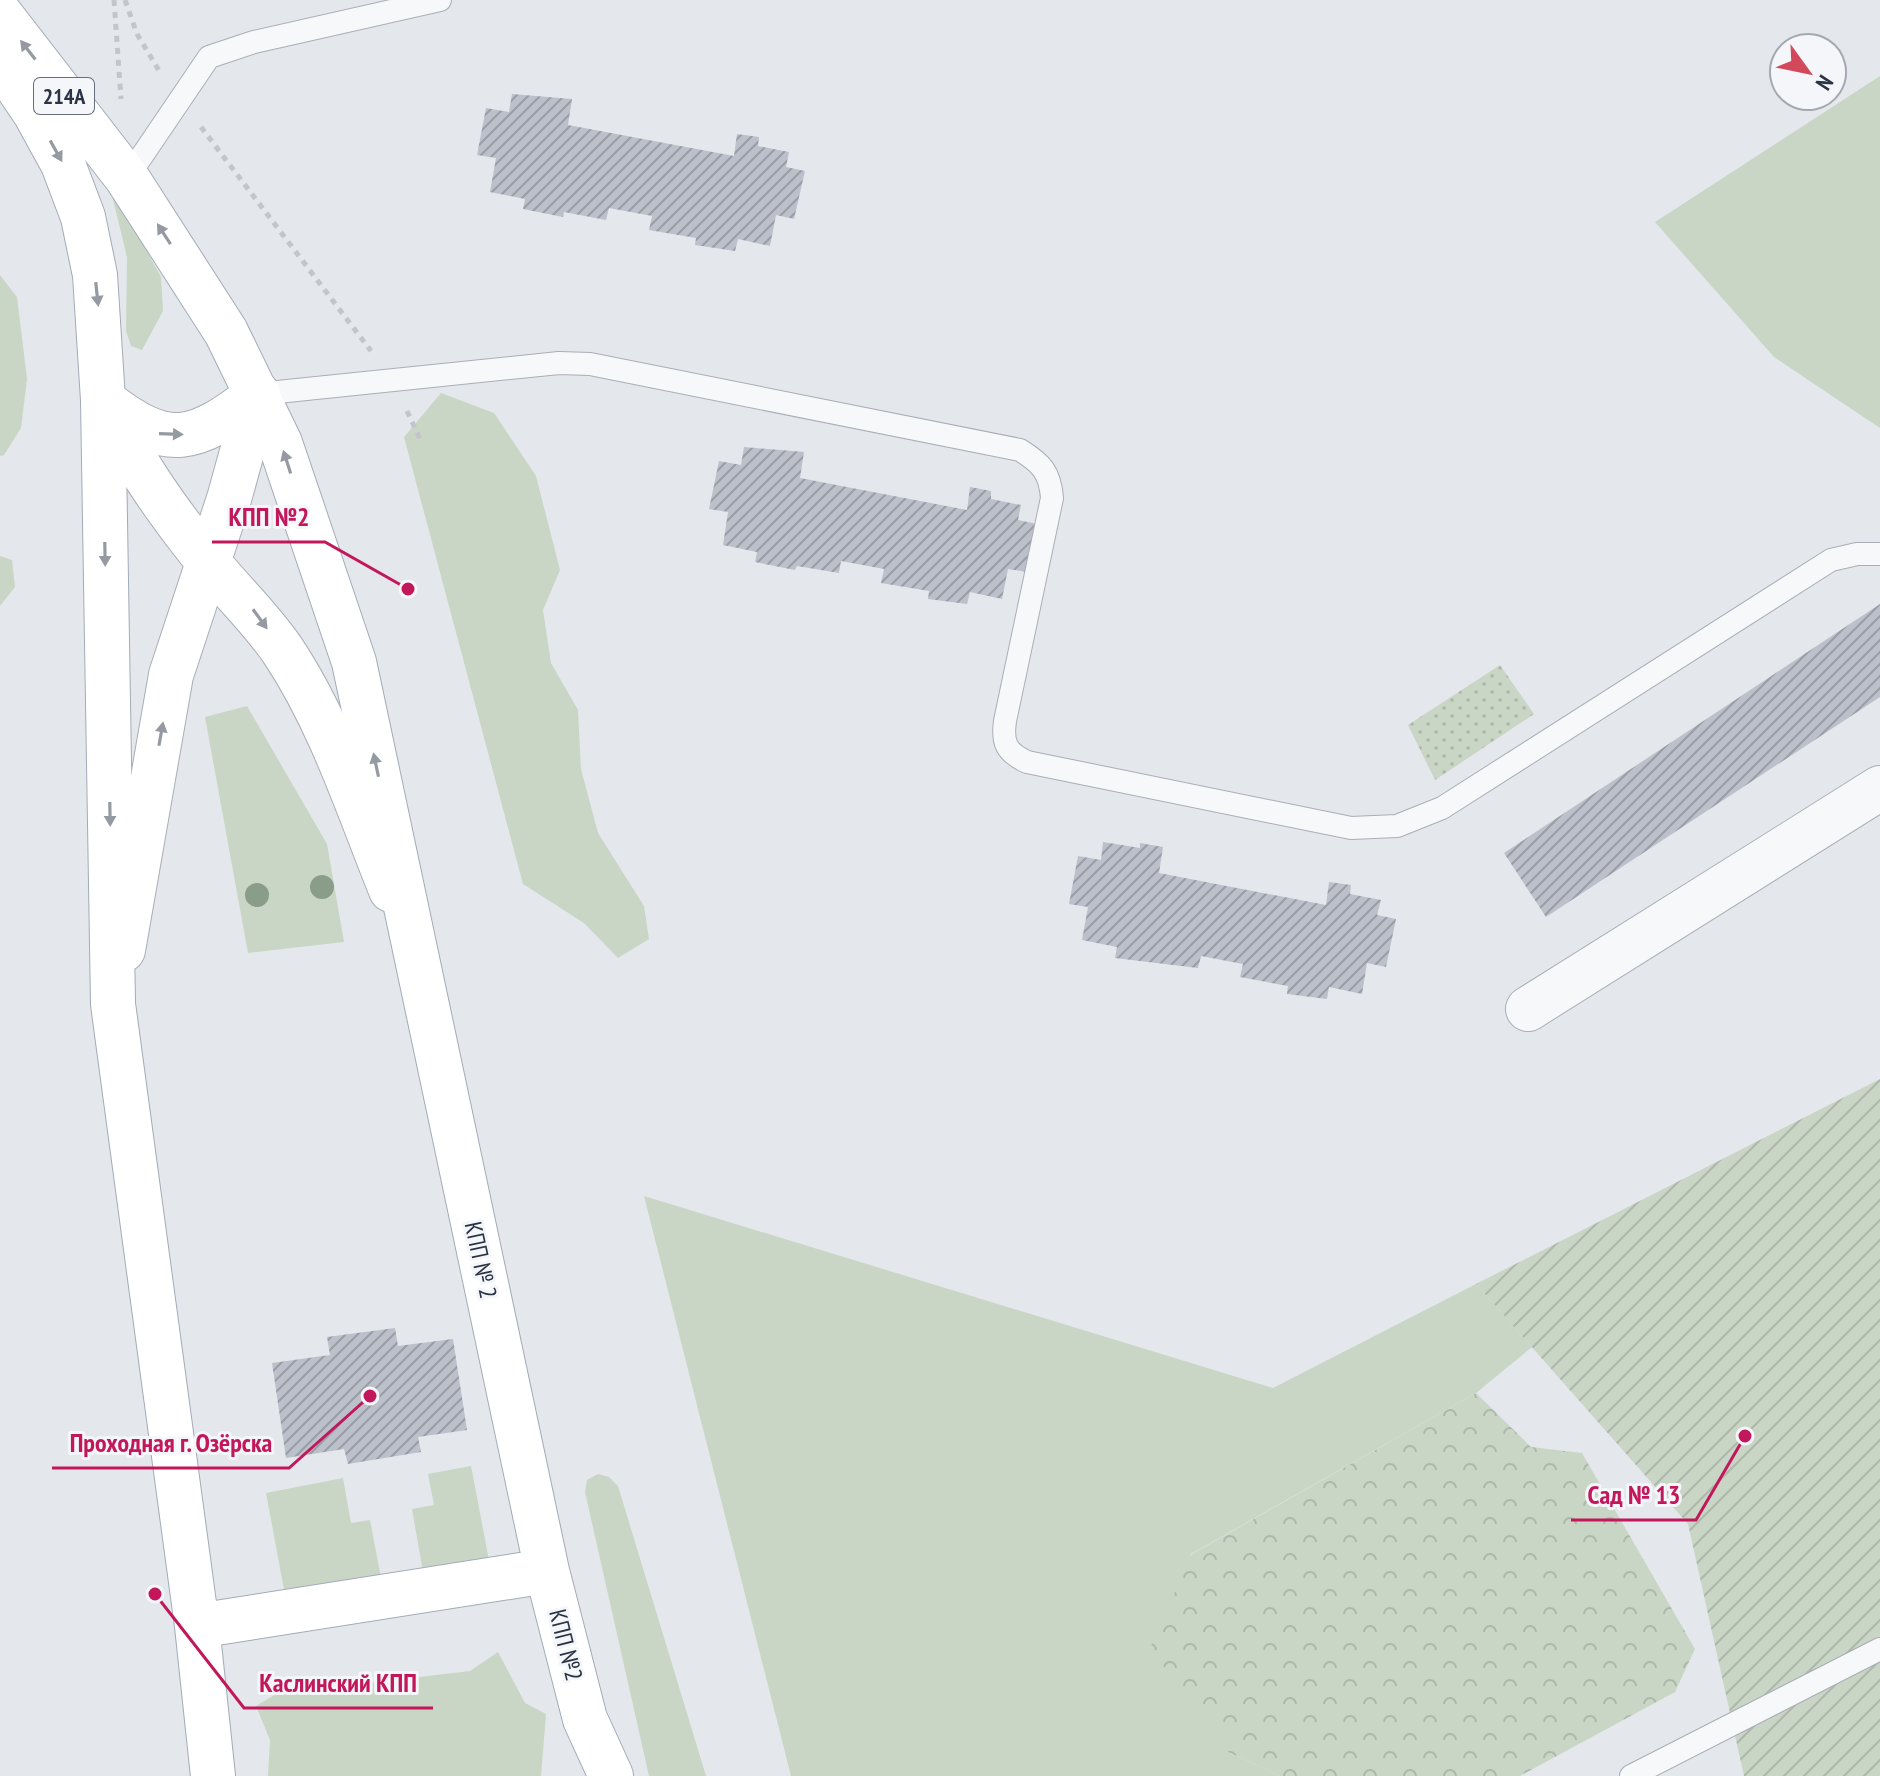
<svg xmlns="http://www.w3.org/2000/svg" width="1880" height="1776" viewBox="0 0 1880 1776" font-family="'PT Sans Narrow',sans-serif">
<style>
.grass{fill:#c9d6c5}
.forest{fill:url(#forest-crowns)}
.park{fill:url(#park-dots)}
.garden{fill:url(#garden-furrows)}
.building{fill:url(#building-hatch)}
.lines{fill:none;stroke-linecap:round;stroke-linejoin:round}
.lane-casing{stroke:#a9aeb7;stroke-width:24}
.street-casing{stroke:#a9aeb7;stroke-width:46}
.secondary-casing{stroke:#a9aeb7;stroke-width:46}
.primary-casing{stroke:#a3abb8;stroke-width:46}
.path{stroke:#c2c5cb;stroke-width:5;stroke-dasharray:6 6;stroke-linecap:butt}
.lane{stroke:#f7f8fa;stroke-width:22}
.street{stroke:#f7f8fa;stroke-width:44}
.secondary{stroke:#fff;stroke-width:44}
.primary{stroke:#fff;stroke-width:44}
.tree{fill:#899d89}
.oneway{fill:#959aa2}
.labels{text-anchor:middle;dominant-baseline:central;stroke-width:6;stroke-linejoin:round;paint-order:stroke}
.shield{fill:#f4f6f9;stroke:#676e7b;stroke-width:2}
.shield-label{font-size:22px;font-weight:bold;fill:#2b3445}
.street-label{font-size:24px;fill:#2b3445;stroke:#f4f6f9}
.leader{fill:none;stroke:#c2185b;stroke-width:3}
.callout-dot{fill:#c2185b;stroke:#f4f6f9;stroke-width:3}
.callout-label{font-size:26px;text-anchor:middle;font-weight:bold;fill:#c2185b;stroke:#f4f6f9;stroke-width:6;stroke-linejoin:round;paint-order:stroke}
</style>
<defs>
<pattern id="forest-crowns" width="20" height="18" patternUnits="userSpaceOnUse" patternTransform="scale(2)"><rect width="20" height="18" fill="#c9d6c5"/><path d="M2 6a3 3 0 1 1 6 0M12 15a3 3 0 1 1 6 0" fill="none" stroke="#adb8ab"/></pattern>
<pattern id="park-dots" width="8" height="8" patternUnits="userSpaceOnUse" patternTransform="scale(2)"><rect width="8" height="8" fill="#c9d6c5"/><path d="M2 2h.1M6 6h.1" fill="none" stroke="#adb8ab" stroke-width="1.8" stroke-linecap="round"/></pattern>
<pattern id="garden-furrows" width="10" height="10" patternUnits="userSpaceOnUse" patternTransform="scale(2)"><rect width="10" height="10" fill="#c9d6c5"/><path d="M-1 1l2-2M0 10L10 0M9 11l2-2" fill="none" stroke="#adb8ab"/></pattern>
<pattern id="building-hatch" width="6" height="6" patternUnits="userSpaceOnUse" patternTransform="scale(2)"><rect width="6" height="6" fill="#bbc0ca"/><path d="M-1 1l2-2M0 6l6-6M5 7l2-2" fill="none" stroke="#989da6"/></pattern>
</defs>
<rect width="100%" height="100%" fill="#e4e7ec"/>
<path class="grass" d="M 1880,76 L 1880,428 L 1774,357 L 1655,222 Z
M 109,183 L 161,277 L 163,311 L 142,350 L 131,346 L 126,331 L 127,257 Z
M 0,275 L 17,297 L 27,379 L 21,428 L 4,455 L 0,456 Z
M 441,393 L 494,413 L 536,476 L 560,570 L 543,610 L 551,663 L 578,710 L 581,769 L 598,833 L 644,906 L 649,939 L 618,958 L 584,923 L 523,884 L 404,437 Z
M 0,556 L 12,560 L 15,587 L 0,606 Z
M 247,706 L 327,844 L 344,942 L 248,953 L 205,717 Z
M 644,1196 L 1273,1388 L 1476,1284 L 1532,1347 L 1476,1393 L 1191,1554 L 1228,1752 L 1280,1776 L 791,1776 Z
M 471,1466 L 489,1560 L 423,1572 L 412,1509 L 434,1505 L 428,1474 Z
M 598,1474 L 609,1477 L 618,1486 L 706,1776 L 649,1776 L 585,1492 L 587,1480 Z
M 343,1478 L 351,1523 L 370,1520 L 381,1578 L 285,1595 L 266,1493 Z
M 498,1652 L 525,1703 L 546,1714 L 541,1776 L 268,1776 L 270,1740 L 256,1706 L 276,1694 L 470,1671 Z"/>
<path class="forest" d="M 1476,1393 L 1531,1447 L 1582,1453 L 1695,1649 L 1675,1692 L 1520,1776 L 1280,1776 L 1228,1752 L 1150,1648 L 1192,1554 Z"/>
<path class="park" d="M 1500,665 L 1534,714 L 1435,780 L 1408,725 Z"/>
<path class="garden" d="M 1880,1079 L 1880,1776 L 1744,1776 L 1688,1524 L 1476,1284 Z"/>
<path class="building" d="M 512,94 L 572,99 L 568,125 L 734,156 L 737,134 L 759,137 L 758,146 L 789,152 L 786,167 L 805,171 L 794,219 L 776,215 L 770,246 L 738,239 L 735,251 L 695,245 L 696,238 L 649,230 L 652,216 L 609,208 L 606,220 L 564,212 L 563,217 L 523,209 L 525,199 L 490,192 L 496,158 L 477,155 L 486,108 L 509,112 Z
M 744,447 L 804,452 L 800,478 L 967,510 L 970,487 L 991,491 L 991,499 L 1021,505 L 1018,520 L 1037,524 L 1027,572 L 1008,569 L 1002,599 L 970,592 L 967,604 L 928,599 L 929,591 L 881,583 L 884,569 L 841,561 L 839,573 L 797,566 L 795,570 L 755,562 L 757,552 L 723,545 L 728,512 L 709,509 L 719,461 L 741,465 Z
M 1880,604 L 1880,697 L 1546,917 L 1504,853 Z
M 1103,842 L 1140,848 L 1140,843 L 1163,847 L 1159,873 L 1326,905 L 1329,882 L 1351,885 L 1350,894 L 1381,900 L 1377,915 L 1396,919 L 1386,967 L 1367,963 L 1362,994 L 1329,987 L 1327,999 L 1287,994 L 1288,986 L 1240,977 L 1243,964 L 1201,956 L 1198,968 L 1115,958 L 1117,947 L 1082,940 L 1088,907 L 1069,904 L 1078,856 L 1101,860 Z
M 395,1328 L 398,1346 L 453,1339 L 467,1430 L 418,1437 L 421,1452 L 348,1464 L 344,1449 L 286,1458 L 272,1363 L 330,1355 L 327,1337 Z"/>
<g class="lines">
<g class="lane-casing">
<path id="lane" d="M 127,178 L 209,57 L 254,42 L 440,0
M 258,394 L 559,363 L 590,364 L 1020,450 C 1041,463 1050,472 1052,498 L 1005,721 C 1002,743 1006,752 1027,762 L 1351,828 L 1397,826 L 1442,808 L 1831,560 L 1857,554 L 1880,554
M 1631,1776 L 1880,1649"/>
</g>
<g class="street-casing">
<path id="street" d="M 1528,1009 L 1880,788"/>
</g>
<g class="secondary-casing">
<path id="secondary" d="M 103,400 C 130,458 165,508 205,558 C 230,590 260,617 283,651 C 331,723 359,811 391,890
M 103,400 C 169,452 194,443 258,394
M 123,950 L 171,675 L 229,499 L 258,394"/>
</g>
<g class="primary-casing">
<path id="primary" d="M 0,14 L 127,178 L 226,332 L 280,443 L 354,662 L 547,1571 L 585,1719 L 611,1776
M 0,61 L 35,113 L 63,164 L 83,217 L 95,275 L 103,400 L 113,1004 L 197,1626 L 213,1776
M 197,1626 L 547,1571"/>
</g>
<path class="path" d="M 114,0 L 121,99
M 125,0 L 137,34 L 161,74
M 201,127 L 371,351
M 407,411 L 420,439"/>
<use href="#lane" class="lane"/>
<use href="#street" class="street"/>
<use href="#secondary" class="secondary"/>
<use href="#primary" class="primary"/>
</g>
<g class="tree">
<circle cx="322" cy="887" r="12"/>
<circle cx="257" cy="895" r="12"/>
</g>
<defs><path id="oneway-solid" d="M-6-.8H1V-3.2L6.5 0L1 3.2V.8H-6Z" transform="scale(2)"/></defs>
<g class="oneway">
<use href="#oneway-solid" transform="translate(28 50) rotate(-128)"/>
<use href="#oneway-solid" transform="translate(56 151) rotate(61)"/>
<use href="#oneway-solid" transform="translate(164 234) rotate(-123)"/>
<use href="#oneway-solid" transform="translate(97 294) rotate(84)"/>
<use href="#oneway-solid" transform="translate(171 434) rotate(2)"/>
<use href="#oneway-solid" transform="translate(287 462) rotate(-108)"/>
<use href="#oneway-solid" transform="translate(105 554) rotate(89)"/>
<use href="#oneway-solid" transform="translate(260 619) rotate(54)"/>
<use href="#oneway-solid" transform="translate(161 734) rotate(-80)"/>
<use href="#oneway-solid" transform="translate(376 765) rotate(-102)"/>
<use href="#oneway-solid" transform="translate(110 814) rotate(89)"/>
</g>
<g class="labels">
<rect class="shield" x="34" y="78" width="60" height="36" rx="6"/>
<g class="shield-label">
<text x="64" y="96">214А</text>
</g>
<g class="street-label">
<text transform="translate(481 1260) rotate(78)">КПП № 2</text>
<text transform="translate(566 1645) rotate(76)">КПП №2</text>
</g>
</g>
<path class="leader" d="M408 589L325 542H212M370 1396L289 1468H52M1745 1436L1696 1520H1571M155 1594L244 1708H433"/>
<g class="callout-dot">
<circle cx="408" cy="589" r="8"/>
<circle cx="370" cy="1396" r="8"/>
<circle cx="1745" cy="1436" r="8"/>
<circle cx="155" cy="1594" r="8"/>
</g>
<g class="callout-label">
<text x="269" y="526">КПП №2</text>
<text x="171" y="1452">Проходная г. Озёрска</text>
<text x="1634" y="1504">Сад № 13</text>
<text x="338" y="1692">Каслинский КПП</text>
</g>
<g transform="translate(1808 72) rotate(123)"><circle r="38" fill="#f4f6f9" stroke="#a4a8b1" stroke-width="2"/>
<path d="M0-6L14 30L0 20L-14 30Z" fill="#d1495b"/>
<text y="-12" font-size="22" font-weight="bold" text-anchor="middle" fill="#2b3445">N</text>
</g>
</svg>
